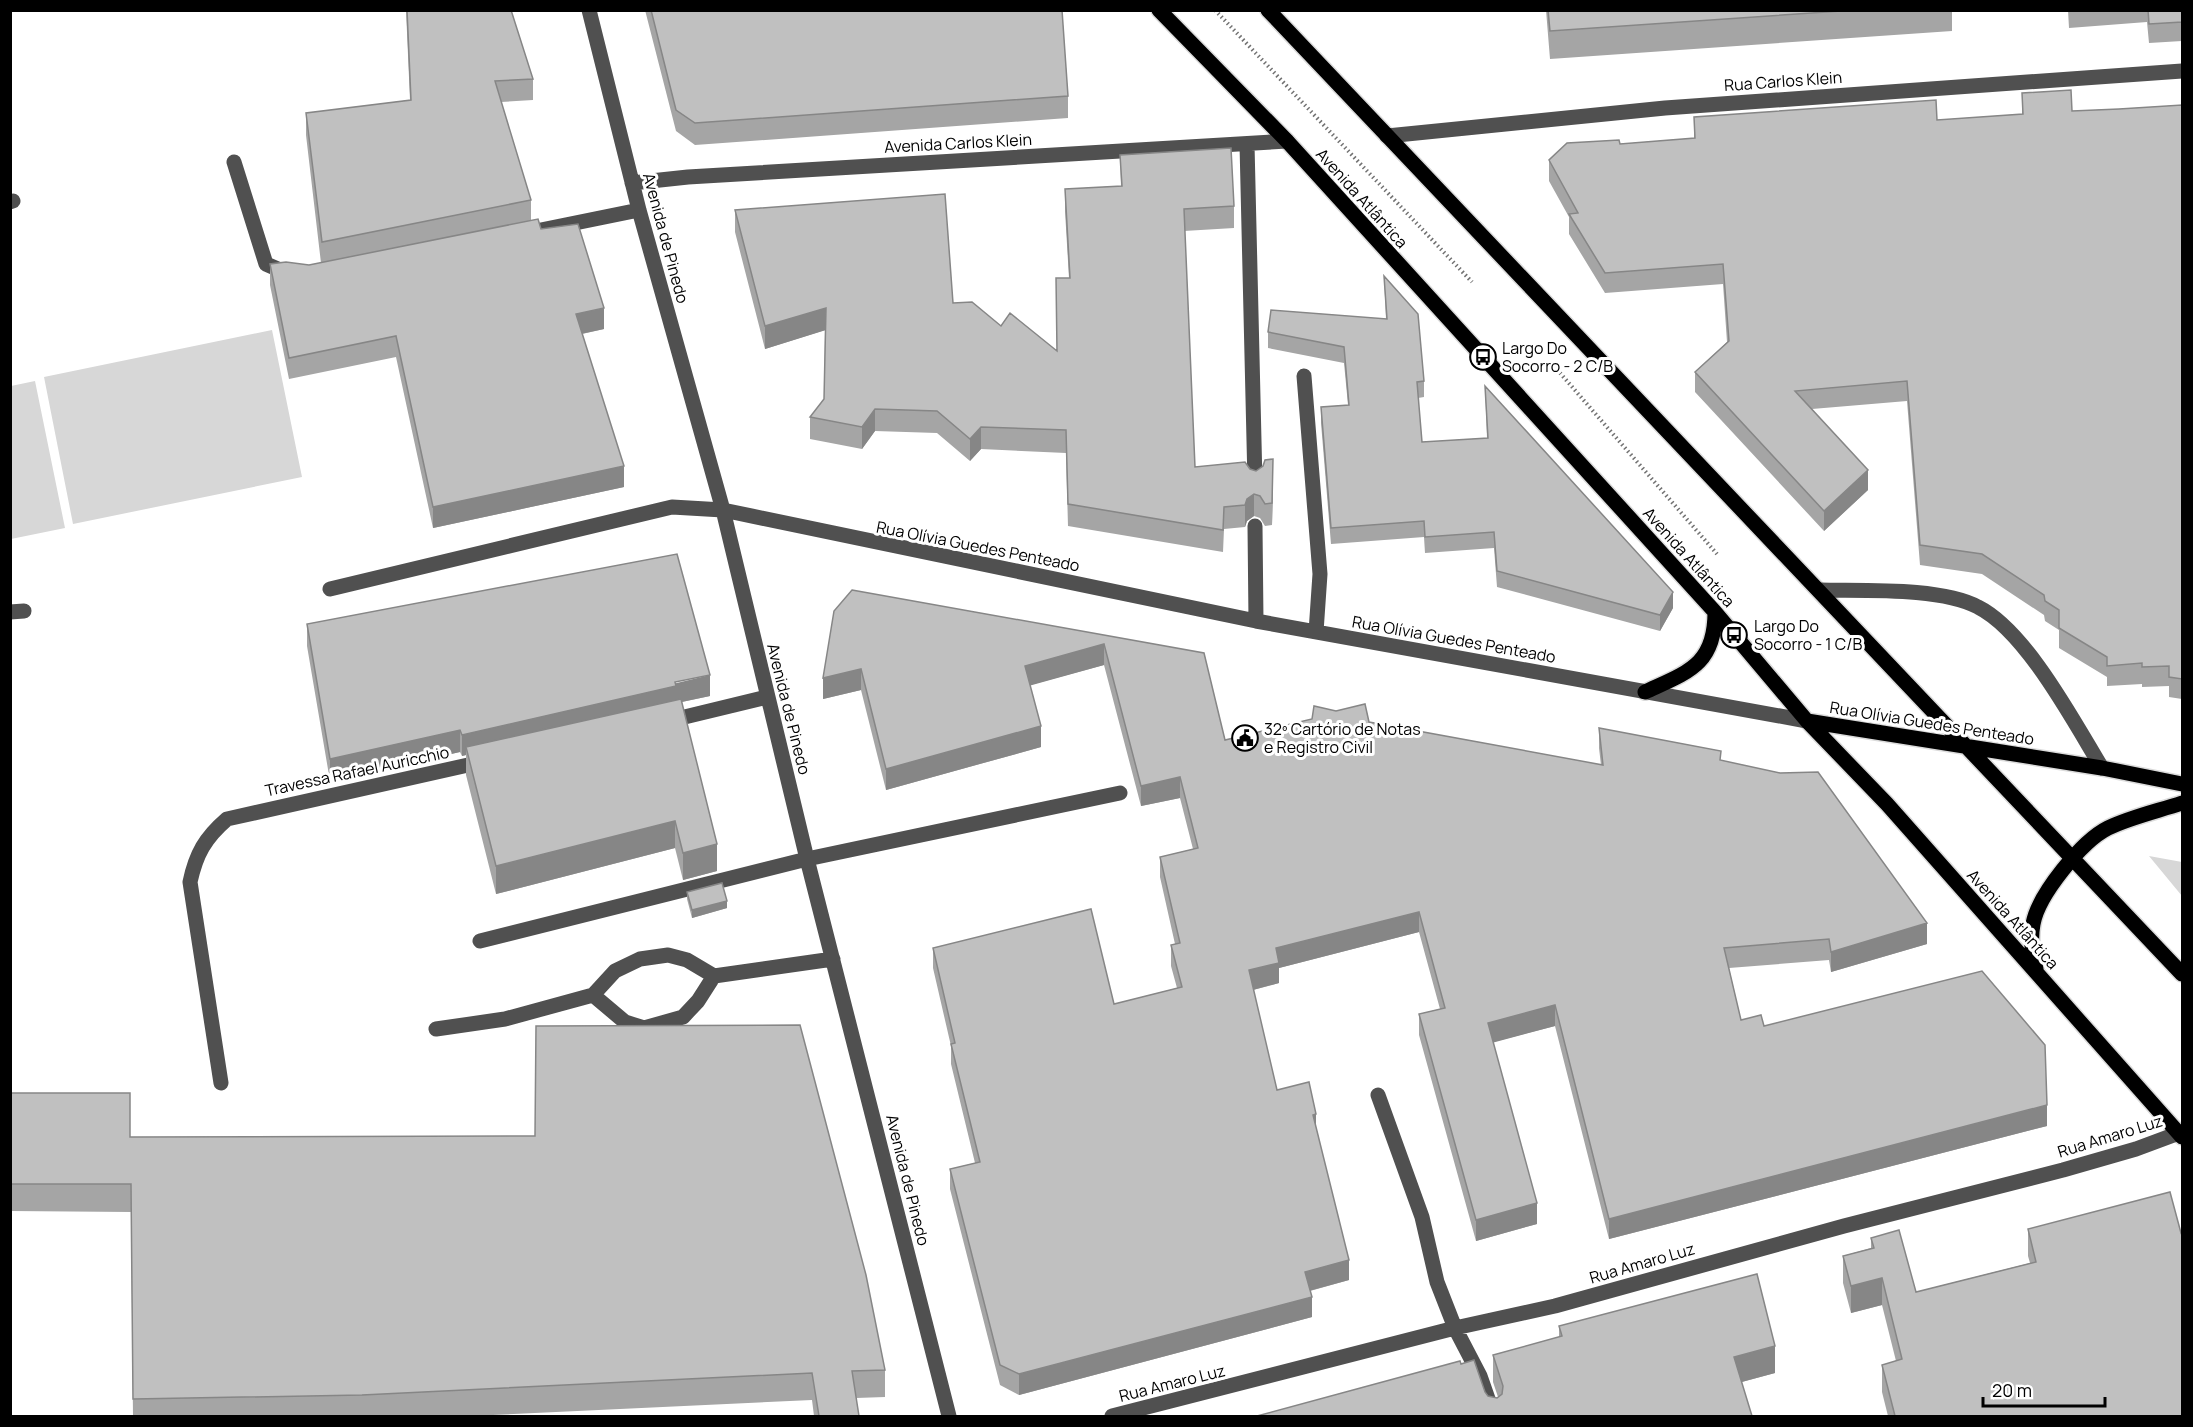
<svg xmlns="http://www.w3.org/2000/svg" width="2193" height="1427" viewBox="0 0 2193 1427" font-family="Manrope,sans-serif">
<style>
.green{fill:#d7d7d7}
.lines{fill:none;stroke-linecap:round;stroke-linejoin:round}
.major-casing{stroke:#dbdbdb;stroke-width:18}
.path{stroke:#727272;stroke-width:4;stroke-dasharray:1.5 3;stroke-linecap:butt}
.minor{stroke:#505050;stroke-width:15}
.major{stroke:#000;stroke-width:15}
.wall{fill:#a5a5a5}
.shaded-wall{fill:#868686}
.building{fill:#c0c0c0;stroke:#868686;stroke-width:1.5}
.labels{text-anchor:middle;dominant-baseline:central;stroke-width:6;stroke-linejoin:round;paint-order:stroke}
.street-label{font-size:16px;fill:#000;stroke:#fff}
.poi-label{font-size:16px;fill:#000;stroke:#fff;text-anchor:start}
</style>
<rect width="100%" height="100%" fill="#fff"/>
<path class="green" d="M 272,330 L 302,477 L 73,524 L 44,377 Z
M 35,381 L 65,528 L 11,539 L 11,386 Z
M 2149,856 L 2182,862 L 2182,896 Z"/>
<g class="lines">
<g class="major-casing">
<path id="major" d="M 1159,10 L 1287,141 L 1715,612 L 1807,721 L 1887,804 L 2182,1137
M 1268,10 L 2182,974
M 1645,692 C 1688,672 1715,665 1715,612
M 1807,721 L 2102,768 L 2182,784
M 2036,969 C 2032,954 2030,940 2033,924 C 2038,895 2082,841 2108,828 C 2131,817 2158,811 2182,803"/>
</g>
<path class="path" d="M 1215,10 L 1472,282
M 1554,366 L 1717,554"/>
<path class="minor" d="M 589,10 L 639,210 L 723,510 L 807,859 L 949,1416
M 1387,136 L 1665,108 L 2182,71
M 1247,144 L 1255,483
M 234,162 L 266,264 L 289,274
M 632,183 L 688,177 L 1287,141
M 10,202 L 13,201
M 531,232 L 639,210
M 1304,376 L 1320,574 L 1316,632
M 1255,526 L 1256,621
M 330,589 L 672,507 L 723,510 L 1256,621 L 1807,721
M 1820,590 C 1863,591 1941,587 1978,607 C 2026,631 2074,722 2102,768
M 10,612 L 24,611
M 668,721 L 767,697
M 480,941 L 807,859 L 1120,793
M 593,995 L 625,1022 L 644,1028 L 683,1017 L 698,1001 L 714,976
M 436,1029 L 505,1019 L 593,995 L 615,971 L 640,959 L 668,955 L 687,960 L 714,976 L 833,959
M 221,1083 L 190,882 C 196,854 205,838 227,819 L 486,761
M 1378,1095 L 1422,1217 L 1437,1282 L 1455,1328 L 1480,1376 L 1494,1416
M 1112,1416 L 1455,1328 L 1555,1306 L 1844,1226 L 2063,1170 L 2136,1149 L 2179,1133"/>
<use href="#major" class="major"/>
</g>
<path class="wall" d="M 406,10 L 511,10 L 533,79 L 533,100 L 501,102 L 531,200 L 531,221 L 541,229 L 604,329 L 582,334 L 624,487 L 433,528 L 396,357 L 289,379 L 270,285 L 270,264 L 309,265 L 321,263 L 306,135 L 306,113 L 410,100 Z
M 645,10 L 1062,10 L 1068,96 L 1068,118 L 695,145 L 676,131 Z
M 1546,10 L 1952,10 L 1952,31 L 1550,59 Z
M 2068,10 L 2182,10 L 2182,41 L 2149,43 L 2147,22 L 2069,28 Z
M 2022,93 L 2072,111 L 2119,109 L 2182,105 L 2182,699 L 2169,697 L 2169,686 L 2142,687 L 2142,684 L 2107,686 L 2107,677 L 2059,648 L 2059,630 L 2045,621 L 2044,615 L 1982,574 L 1920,565 L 1907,401 L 1812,409 L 1868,490 L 1824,531 L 1695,392 L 1695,372 L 1727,342 L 1723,284 L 1605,293 L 1569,234 L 1569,217 L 1549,181 L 1549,160 L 1620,144 L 1694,138 L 1694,117 L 1937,120 L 2022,114 Z
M 1120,155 L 1234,206 L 1234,228 L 1184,231 L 1195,467 L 1250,469 L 1273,481 L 1272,525 L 1265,526 L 1260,518 L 1254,516 L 1247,521 L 1245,527 L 1224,529 L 1223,552 L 1068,526 L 1066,453 L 981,449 L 970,461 L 937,433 L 875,431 L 862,449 L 810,439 L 810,417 L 824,399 L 825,330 L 765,349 L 735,232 L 735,210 L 953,303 L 1001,326 L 1057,351 L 1056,278 L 1069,278 L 1065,211 L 1065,189 L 1121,186 Z
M 1384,276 L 1424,381 L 1424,397 L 1418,398 L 1422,442 L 1487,438 L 1485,386 L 1673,608 L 1660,631 L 1497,587 L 1494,548 L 1425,553 L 1424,537 L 1331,544 L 1321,423 L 1321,407 L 1348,405 L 1344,363 L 1268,348 L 1268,332 L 1386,319 Z
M 834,611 L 1204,653 L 1225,740 L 1369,722 L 1601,765 L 1599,748 L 1599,728 L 1720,760 L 1927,944 L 1831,972 L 1829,960 L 1729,968 L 1741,1020 L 1764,1026 L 2047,1126 L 1609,1239 L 1555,1026 L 1493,1042 L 1537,1224 L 1476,1241 L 1419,1035 L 1419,1014 L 1440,1009 L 1419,932 L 1279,968 L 1279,983 L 1253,990 L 1277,1090 L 1316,1128 L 1349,1280 L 1310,1291 L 1312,1317 L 1019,1395 L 1000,1385 L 950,1189 L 950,1169 L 975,1163 L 951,1064 L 951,1046 L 933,968 L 933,948 L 1114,1004 L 1177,988 L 1171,966 L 1171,945 L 1175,944 L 1160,877 L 1160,857 L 1193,849 L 1180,798 L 1141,806 L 1104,665 L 1030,685 L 1041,747 L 886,790 L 861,690 L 823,699 Z
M 307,624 L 710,696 L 682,702 L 717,871 L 683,880 L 675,848 L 496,894 L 466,775 L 466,755 L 462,756 L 460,752 L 330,781 L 307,646 Z
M 687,892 L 727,908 L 692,918 L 687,899 Z
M 10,1093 L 130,1137 L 885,1370 L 885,1397 L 856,1398 L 859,1416 L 814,1416 L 812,1400 L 470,1416 L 133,1416 L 131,1212 L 10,1211 Z
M 2028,1229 L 2182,1416 L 1888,1416 L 1882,1392 L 1882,1365 L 1896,1361 L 1882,1305 L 1851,1313 L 1843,1283 L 1843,1256 L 1871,1248 L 1871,1238 L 1916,1292 L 2030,1263 L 2028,1256 Z
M 1559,1326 L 1775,1373 L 1742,1382 L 1257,1416 L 1461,1364 L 1488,1396 L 1497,1398 L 1498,1397 L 1493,1382 L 1493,1355 L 1559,1337 Z"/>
<path class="shaded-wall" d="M 604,308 L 604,329 L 576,335 L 576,314 Z
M 826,308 L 826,330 L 765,349 L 765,326 Z
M 875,409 L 875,431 L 862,449 L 862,427 Z
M 981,427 L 981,449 L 970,461 L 970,439 Z
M 1273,459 L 1273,481 L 1272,525 L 1272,503 Z
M 624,466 L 624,487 L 433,528 L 433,507 Z
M 1868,470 L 1868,490 L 1824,531 L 1824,511 Z
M 1254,494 L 1254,516 L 1247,521 L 1245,527 L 1245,505 L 1247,499 Z
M 1673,592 L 1673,608 L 1660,631 L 1660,615 Z
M 1104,644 L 1104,665 L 1025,687 L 1025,666 Z
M 861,669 L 861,690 L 823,699 L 823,678 Z
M 710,675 L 710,696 L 466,747 L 466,755 L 462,756 L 462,735 Z
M 1041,726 L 1041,747 L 886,790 L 886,769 Z
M 460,730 L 460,752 L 330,781 L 330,759 Z
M 1180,777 L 1180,798 L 1141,806 L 1141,786 Z
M 675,821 L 675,848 L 496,894 L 496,866 Z
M 717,844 L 717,871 L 683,880 L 683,853 Z
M 727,901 L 727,908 L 692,918 L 692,910 Z
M 1419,912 L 1419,932 L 1279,968 L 1279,983 L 1249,991 L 1249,970 L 1276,948 Z
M 1927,923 L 1927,944 L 1831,972 L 1831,952 Z
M 1555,1005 L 1555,1026 L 1488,1044 L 1488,1023 Z
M 2047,1105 L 2047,1126 L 1609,1239 L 1609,1219 Z
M 1316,1114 L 1316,1134 L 1313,1115 Z
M 1537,1203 L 1537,1224 L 1476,1241 L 1476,1220 Z
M 1349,1260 L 1349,1280 L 1305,1292 L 1305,1272 Z
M 1882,1278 L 1882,1305 L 1851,1313 L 1851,1286 Z
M 1312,1297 L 1312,1317 L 1019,1395 L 1019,1374 Z
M 1775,1346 L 1775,1373 L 1734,1384 L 1734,1357 Z"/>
<path class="building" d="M 407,10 L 511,10 L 533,79 L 495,81 L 531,200 L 322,242 L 306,113 L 411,100 Z
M 651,10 L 1062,10 L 1068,96 L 695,123 L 676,110 Z
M 1548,10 L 1856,10 L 1550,31 Z
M 2148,10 L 2182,10 L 2182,22 L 2149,24 Z
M 2071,90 L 2072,111 L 2119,109 L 2182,105 L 2182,679 L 2169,677 L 2169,666 L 2142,667 L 2142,663 L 2107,666 L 2107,657 L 2059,628 L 2059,610 L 2045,601 L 2044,595 L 1982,554 L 1920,545 L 1907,381 L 1795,391 L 1868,470 L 1824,511 L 1695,372 L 1729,341 L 1723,264 L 1605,273 L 1569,214 L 1578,213 L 1549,160 L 1567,143 L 1619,140 L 1620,144 L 1695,138 L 1694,117 L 1936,100 L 1937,120 L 2023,114 L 2022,93 Z
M 1231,148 L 1234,206 L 1184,209 L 1195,467 L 1245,462 L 1250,469 L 1256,471 L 1263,466 L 1265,460 L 1273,459 L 1272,503 L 1265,504 L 1260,496 L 1254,494 L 1247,499 L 1245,505 L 1224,507 L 1223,530 L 1068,504 L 1066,430 L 981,427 L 970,439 L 937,411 L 875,409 L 862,427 L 810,417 L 824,399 L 826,308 L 765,326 L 735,210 L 945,194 L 953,303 L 972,302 L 1001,326 L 1010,313 L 1057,351 L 1056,278 L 1070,278 L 1065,189 L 1122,186 L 1120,155 Z
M 538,219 L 541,229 L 578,224 L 604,308 L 576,314 L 624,466 L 433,507 L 396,336 L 289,358 L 270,264 L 286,262 L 309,265 Z
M 1384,276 L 1418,314 L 1424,381 L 1417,382 L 1422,442 L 1488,438 L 1485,386 L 1673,592 L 1660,615 L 1497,571 L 1494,532 L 1425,537 L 1424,521 L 1331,528 L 1321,407 L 1349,405 L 1344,347 L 1268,332 L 1271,310 L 1387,319 Z
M 677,554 L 710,675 L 675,682 L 676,686 L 462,735 L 460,730 L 330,759 L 307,624 Z
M 852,590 L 1204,653 L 1225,740 L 1312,719 L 1314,706 L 1336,711 L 1365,704 L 1369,722 L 1603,765 L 1599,728 L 1721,751 L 1720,760 L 1780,773 L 1818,772 L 1927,923 L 1831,952 L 1829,939 L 1724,948 L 1741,1020 L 1761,1015 L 1764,1026 L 1982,971 L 2045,1045 L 2047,1105 L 1609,1219 L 1555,1005 L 1488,1023 L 1537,1203 L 1476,1220 L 1419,1014 L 1445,1008 L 1419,912 L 1276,948 L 1279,963 L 1249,970 L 1277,1090 L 1309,1082 L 1316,1114 L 1313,1115 L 1349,1260 L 1305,1272 L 1312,1297 L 1019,1374 L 1000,1365 L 950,1169 L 980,1162 L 951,1044 L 955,1043 L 933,948 L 1091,909 L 1114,1004 L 1182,987 L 1171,945 L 1180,943 L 1160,857 L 1198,848 L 1180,777 L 1141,786 L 1104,644 L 1025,666 L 1041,726 L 886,769 L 861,669 L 823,678 L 834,611 Z
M 681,699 L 717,844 L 683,853 L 675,821 L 496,866 L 466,747 Z
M 722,883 L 727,901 L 692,910 L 687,892 Z
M 800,1025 L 866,1275 L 885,1370 L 852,1371 L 859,1416 L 819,1416 L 812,1373 L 362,1395 L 133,1399 L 131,1184 L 10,1184 L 10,1093 L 130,1093 L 130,1137 L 535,1136 L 536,1026 Z
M 2170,1192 L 2181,1233 L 2182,1232 L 2182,1416 L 1895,1416 L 1882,1365 L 1902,1359 L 1882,1278 L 1851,1286 L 1843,1256 L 1874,1248 L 1871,1238 L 1899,1230 L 1916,1292 L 2036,1262 L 2028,1229 Z
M 1757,1274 L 1775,1346 L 1734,1357 L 1752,1416 L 1257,1416 L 1460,1361 L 1461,1364 L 1474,1360 L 1485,1392 L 1488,1396 L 1497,1398 L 1502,1394 L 1503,1386 L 1493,1355 L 1562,1336 L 1559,1326 Z"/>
<defs>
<g id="bus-ring" transform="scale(1.35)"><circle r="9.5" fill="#fff" stroke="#000" stroke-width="1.5"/><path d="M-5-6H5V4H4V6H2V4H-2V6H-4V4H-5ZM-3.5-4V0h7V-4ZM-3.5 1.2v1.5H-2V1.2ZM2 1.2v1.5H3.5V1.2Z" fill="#000"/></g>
<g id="civic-ring" transform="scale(1.35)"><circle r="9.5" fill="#fff" stroke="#000" stroke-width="1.5"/><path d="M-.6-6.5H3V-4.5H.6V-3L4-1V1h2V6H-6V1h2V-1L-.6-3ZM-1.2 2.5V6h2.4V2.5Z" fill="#000"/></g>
</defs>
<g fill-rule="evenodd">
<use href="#bus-ring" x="1483" y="357"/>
<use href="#bus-ring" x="1734" y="635"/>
<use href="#civic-ring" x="1245" y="738"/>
</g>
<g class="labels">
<g class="street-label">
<text transform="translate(1783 81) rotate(-4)">Rua Carlos Klein</text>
<text transform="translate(958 143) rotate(-3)">Avenida Carlos Klein</text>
<text transform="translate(1362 198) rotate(48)">Avenida Atlântica</text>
<text transform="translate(666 238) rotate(75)">Avenida de Pinedo</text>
<text transform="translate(978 546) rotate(11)">Rua Olívia Guedes Penteado</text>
<text transform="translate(1689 557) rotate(48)">Avenida Atlântica</text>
<text transform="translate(1454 639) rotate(10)">Rua Olívia Guedes Penteado</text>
<text transform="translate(789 709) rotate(76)">Avenida de Pinedo</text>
<text transform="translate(1932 723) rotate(9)">Rua Olívia Guedes Penteado</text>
<text transform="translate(357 771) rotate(-12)">Travessa Rafael Auricchio</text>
<text transform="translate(2013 919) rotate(48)">Avenida Atlântica</text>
<text transform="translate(2110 1136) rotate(-17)">Rua Amaro Luz</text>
<text transform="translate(908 1180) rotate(76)">Avenida de Pinedo</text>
<text transform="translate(1642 1263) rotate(-16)">Rua Amaro Luz</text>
<text transform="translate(1172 1383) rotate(-14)">Rua Amaro Luz</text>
</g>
<g class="poi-label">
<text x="1502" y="348">Largo Do<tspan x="1502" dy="18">Socorro - 2 C/B</tspan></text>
<text x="1754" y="626">Largo Do<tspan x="1754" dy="18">Socorro - 1 C/B</tspan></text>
<text x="1264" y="729">32º Cartório de Notas<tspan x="1264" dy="18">e Registro Civil</tspan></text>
</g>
</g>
<rect width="2193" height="1427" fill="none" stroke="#000000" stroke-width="24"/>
<path d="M1983 1397v9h122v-9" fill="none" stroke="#000000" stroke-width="3"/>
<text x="1992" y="1397" font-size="18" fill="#000000" stroke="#ffffff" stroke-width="4.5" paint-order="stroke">20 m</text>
</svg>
